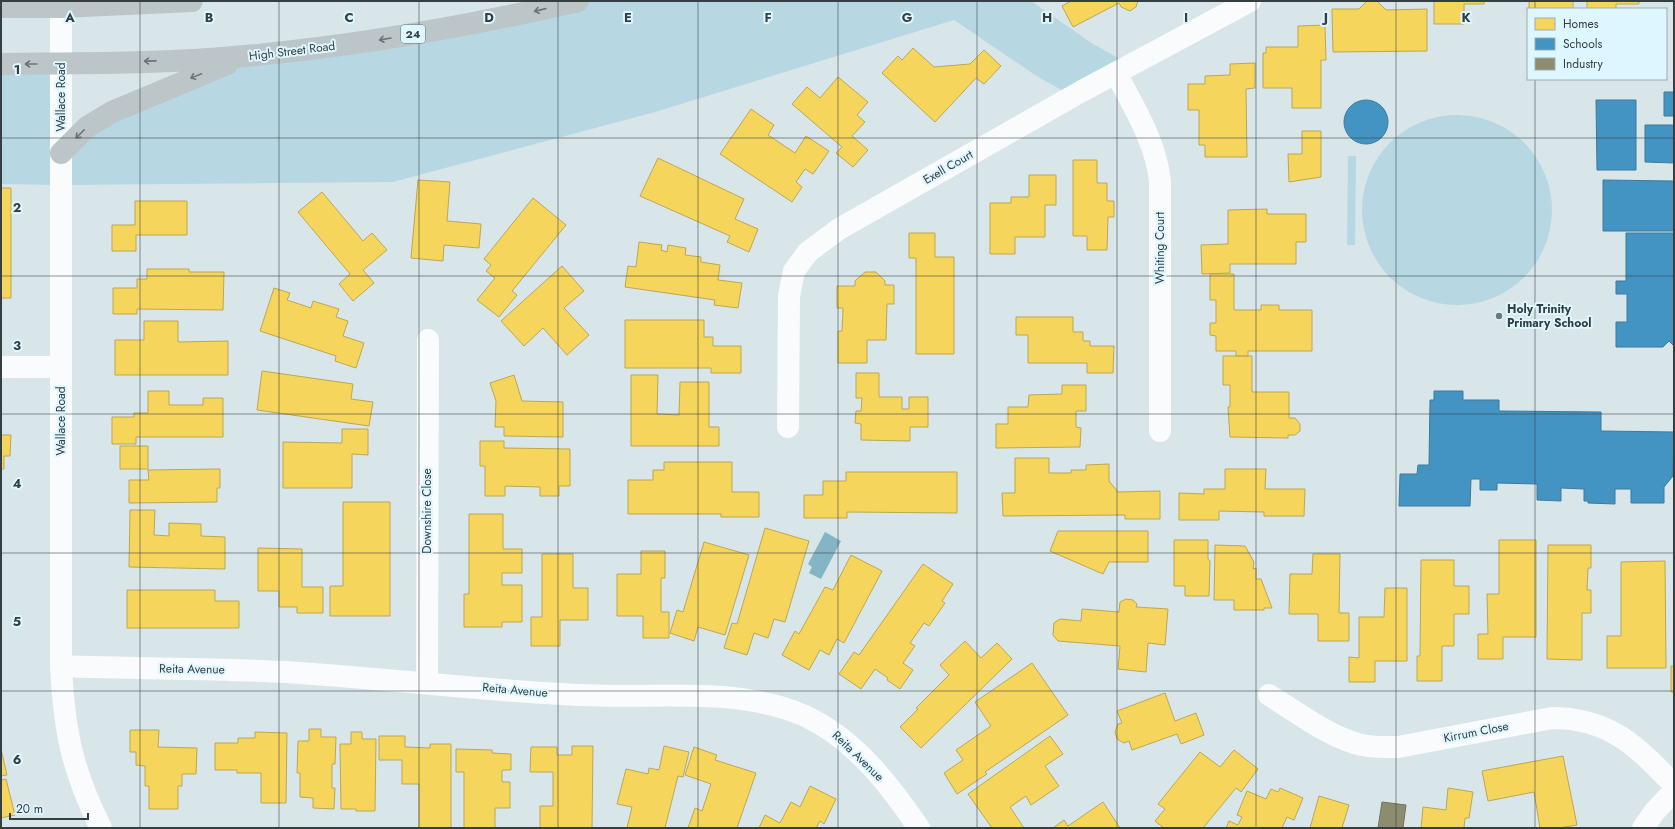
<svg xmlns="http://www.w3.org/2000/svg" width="1675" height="829" viewBox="0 0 1675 829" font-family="Jost,sans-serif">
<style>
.green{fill:#b7d8e2}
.water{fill:#83b5c4}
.homes{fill:#f6d55c;stroke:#bca854}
.schools{fill:#4393c3;stroke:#3f7a9c}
.industry{fill:#8c8c6e;stroke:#727561}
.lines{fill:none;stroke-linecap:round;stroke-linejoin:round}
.street{stroke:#f9fbfc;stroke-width:22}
.primary{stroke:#bcc5c7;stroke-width:22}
.oneway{stroke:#6b7577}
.grid{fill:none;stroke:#353f42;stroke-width:1;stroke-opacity:0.55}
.poi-dot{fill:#6e797c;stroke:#ddf6ff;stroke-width:1.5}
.labels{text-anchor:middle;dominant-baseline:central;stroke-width:4;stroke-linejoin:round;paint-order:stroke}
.shield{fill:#ddf6ff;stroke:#67767b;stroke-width:1}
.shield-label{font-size:11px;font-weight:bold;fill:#353f42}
.street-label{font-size:12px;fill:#353f42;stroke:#ddf6ff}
.poi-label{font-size:12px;font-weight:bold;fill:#353f42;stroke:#ddf6ff;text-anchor:start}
.grid-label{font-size:13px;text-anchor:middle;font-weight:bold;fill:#353f42;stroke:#ddf6ff;stroke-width:4;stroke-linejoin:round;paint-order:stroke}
</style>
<rect width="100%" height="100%" fill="#d8e5e9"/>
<path class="green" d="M 578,1 L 1031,1 L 1093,44 L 1131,65 L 1072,96 L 1035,75 L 954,20 L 655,112 L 393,182 L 61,185 L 1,184 L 1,64 L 61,63 L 61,152 L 87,127 L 245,56 Z
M1362 210a95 95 0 1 1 190 0a95 95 0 1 1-190 0Z
M 1348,156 L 1356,156 L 1355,245 L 1347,245 Z"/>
<path class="water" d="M 825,532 L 841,541 L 821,579 L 809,573 L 812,567 L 808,564 Z"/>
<path class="homes" d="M 1071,1 L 1138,1 L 1136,7 L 1130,11 L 1121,7 L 1119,3 L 1073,27 L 1062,6 Z
M 1367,1 L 1377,1 L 1386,10 L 1427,9 L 1427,51 L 1333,52 L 1332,9 L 1359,9 Z
M 1434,1 L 1484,1 L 1484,4 L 1464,4 L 1464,24 L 1434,24 Z
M 1529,1 L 1573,1 L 1573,9 L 1529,9 Z
M 1587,1 L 1639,1 L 1639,4 L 1616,4 L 1616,9 L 1587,9 Z
M 1325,25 L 1326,60 L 1321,60 L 1321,108 L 1292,108 L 1292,88 L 1263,88 L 1263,53 L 1266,53 L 1266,47 L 1298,47 L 1298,26 Z
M 913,48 L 934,67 L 970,64 L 984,50 L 1001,66 L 984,84 L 976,78 L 935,122 L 882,73 L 898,56 L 902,60 Z
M 1255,63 L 1255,88 L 1246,89 L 1247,157 L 1205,157 L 1205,145 L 1199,145 L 1199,110 L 1188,110 L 1188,84 L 1205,84 L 1205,76 L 1230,75 L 1230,64 Z
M 838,77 L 868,102 L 857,115 L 865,122 L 852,136 L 868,150 L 853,167 L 836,153 L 842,147 L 792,104 L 807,87 L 820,98 Z
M 751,109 L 774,125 L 768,135 L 795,153 L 806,136 L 829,151 L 813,174 L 805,169 L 796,182 L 802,187 L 792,202 L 720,154 Z
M 1302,131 L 1321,131 L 1321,177 L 1289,182 L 1288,154 L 1302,154 Z
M 658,158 L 744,199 L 735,219 L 758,229 L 749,252 L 727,242 L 730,236 L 640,196 Z
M 1073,160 L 1097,160 L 1097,183 L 1107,183 L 1107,201 L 1114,201 L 1114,217 L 1108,217 L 1107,250 L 1087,250 L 1087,236 L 1073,236 Z
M 1029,175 L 1056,175 L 1056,205 L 1045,205 L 1045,237 L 1015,237 L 1015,254 L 990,254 L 990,203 L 1011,203 L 1011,197 L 1029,197 Z
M 418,180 L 450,182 L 447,221 L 481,224 L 479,248 L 444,245 L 443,261 L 411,258 Z
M 1,188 L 11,188 L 11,298 L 1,298 Z
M 322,192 L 363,241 L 372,233 L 387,250 L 363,270 L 374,283 L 353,301 L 339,284 L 350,274 L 298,212 Z
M 533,198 L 566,225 L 512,291 L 517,295 L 499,317 L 477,300 L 495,278 L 486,271 L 491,265 L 484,259 Z
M 135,201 L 187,201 L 187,235 L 136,235 L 136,251 L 112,251 L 112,225 L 135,225 Z
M 1267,209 L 1267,214 L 1306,214 L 1306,242 L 1296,242 L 1296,264 L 1230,264 L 1230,273 L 1202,274 L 1201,245 L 1228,244 L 1228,210 Z
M 909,233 L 935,233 L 935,257 L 954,257 L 954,354 L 916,354 L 916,258 L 909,258 Z
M 639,242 L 662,245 L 661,250 L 667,252 L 668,245 L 686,248 L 685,255 L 701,257 L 701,262 L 720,265 L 718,280 L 742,283 L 738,308 L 714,305 L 715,300 L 625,287 L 628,266 L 636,267 Z
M 562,266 L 584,291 L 564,308 L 589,335 L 567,355 L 543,328 L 524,346 L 501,321 Z
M 147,269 L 189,269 L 189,272 L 224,272 L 223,310 L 137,309 L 137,314 L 113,314 L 113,288 L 137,288 L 137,279 L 147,279 Z
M 865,272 L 876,272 L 885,281 L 885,285 L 894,285 L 894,304 L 887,304 L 886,340 L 867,340 L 867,363 L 838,363 L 838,331 L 842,331 L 843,308 L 837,308 L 837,286 L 855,286 L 855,281 Z
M 1210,274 L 1234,274 L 1234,310 L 1261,310 L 1261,305 L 1279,305 L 1279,310 L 1312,310 L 1312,351 L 1248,351 L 1248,356 L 1236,356 L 1236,351 L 1216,351 L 1216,336 L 1210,335 L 1210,323 L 1216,323 L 1216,300 L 1210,300 Z
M 274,288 L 290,293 L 287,300 L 311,308 L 313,301 L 339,309 L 336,317 L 348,321 L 343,336 L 364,343 L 356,368 L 335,361 L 336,356 L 260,331 Z
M 1016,317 L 1073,317 L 1073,332 L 1083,332 L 1083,341 L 1090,341 L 1090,346 L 1114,346 L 1113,373 L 1087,373 L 1087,363 L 1028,363 L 1028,335 L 1016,335 Z
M 625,320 L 704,320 L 704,337 L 713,337 L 713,346 L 741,346 L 741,373 L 711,373 L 711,368 L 625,368 Z
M 144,321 L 178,321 L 178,342 L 228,341 L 228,375 L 115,375 L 115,340 L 144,340 Z
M 1223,356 L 1252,356 L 1252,392 L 1289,392 L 1289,418 L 1295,418 L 1300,424 L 1300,431 L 1295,435 L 1288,435 L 1288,438 L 1230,437 L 1228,407 L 1230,407 L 1230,385 L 1223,385 Z
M 262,371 L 353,384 L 351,399 L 373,402 L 369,426 L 257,410 Z
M 856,373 L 879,373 L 879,397 L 902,397 L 902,409 L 909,409 L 909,397 L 928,397 L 928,427 L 910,427 L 910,441 L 861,440 L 861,424 L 855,423 L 856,411 L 861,411 L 862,398 L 856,398 Z
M 514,375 L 522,401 L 563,402 L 563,437 L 504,436 L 504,427 L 495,427 L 496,401 L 490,383 Z
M 631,375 L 658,375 L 657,414 L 679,415 L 680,382 L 709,382 L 709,427 L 719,427 L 719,446 L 631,446 Z
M 1062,385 L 1086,385 L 1086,411 L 1076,411 L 1076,427 L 1081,428 L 1080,447 L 996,448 L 996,424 L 1008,424 L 1008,407 L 1028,407 L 1029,395 L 1062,394 Z
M 148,391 L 169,391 L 169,405 L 203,405 L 203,398 L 223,398 L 223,437 L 136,437 L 136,444 L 112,444 L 112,417 L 134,417 L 134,413 L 148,413 Z
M 342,429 L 368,429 L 368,455 L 352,454 L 352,488 L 283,488 L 283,442 L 342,443 Z
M 1,435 L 11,435 L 10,456 L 4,456 L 4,469 L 1,469 Z
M 480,441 L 504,441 L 504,448 L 570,449 L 570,486 L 559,486 L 559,496 L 540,496 L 540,487 L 505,486 L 505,496 L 485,496 L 485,466 L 480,466 Z
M 120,446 L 148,446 L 148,469 L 120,469 Z
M 1015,458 L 1049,458 L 1049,473 L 1071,473 L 1071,470 L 1086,470 L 1086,465 L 1109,464 L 1109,481 L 1118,492 L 1160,491 L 1160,519 L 1125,519 L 1125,515 L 1003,516 L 1002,493 L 1015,493 Z
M 664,462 L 732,462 L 732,492 L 759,492 L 759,517 L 721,517 L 721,514 L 628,514 L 628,480 L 653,480 L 653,470 L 664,470 Z
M 220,469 L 220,488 L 217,488 L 217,502 L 129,503 L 129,480 L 149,480 L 148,470 Z
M 1225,469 L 1266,469 L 1265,489 L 1305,489 L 1304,516 L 1264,516 L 1264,512 L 1219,511 L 1219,520 L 1179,520 L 1179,493 L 1204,494 L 1204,489 L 1225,489 Z
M 846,472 L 957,472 L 957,513 L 847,512 L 847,518 L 804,518 L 804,495 L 823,495 L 823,481 L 846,481 Z
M 343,502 L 390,502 L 390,616 L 330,616 L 330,586 L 343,586 Z
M 130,510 L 155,510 L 154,535 L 169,536 L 169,523 L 201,524 L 201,536 L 225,537 L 225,569 L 129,567 Z
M 469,514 L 503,514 L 503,549 L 522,549 L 522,573 L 502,573 L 502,585 L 522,585 L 522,622 L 502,622 L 502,627 L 464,627 L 464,594 L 469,594 Z
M 765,528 L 809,541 L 785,622 L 774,619 L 768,638 L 754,633 L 747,655 L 724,648 L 732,623 L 737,624 Z
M 1058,531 L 1148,531 L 1148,562 L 1109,562 L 1103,574 L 1050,551 Z
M 1174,540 L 1208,540 L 1208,559 L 1210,561 L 1209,596 L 1185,596 L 1185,586 L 1174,586 Z
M 1499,540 L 1536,540 L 1536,637 L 1503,637 L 1503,659 L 1478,659 L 1478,634 L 1488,634 L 1487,594 L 1499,594 Z
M 704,542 L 749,555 L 725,635 L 698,627 L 694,641 L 670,633 L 677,610 L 683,612 Z
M 1215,545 L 1245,546 L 1254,562 L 1253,569 L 1256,568 L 1256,579 L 1261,579 L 1272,608 L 1264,608 L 1264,610 L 1234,610 L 1234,600 L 1214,600 Z
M 1548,545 L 1591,545 L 1591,568 L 1588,568 L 1587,590 L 1591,590 L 1591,613 L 1582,613 L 1582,660 L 1547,659 Z
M 258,548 L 302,549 L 302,587 L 323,587 L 323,613 L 297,613 L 297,607 L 279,607 L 279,591 L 258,591 Z
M 641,551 L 665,551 L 665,578 L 661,578 L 661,612 L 669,612 L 669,638 L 643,638 L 643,616 L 617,616 L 617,574 L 641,574 Z
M 542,554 L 573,554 L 573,588 L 588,588 L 588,620 L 560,620 L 560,646 L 531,646 L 531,617 L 542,617 Z
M 1313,554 L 1340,554 L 1339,613 L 1349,613 L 1349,641 L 1318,641 L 1318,614 L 1289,614 L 1290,574 L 1312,574 Z
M 851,555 L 882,571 L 844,643 L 837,639 L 829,655 L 820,650 L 809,670 L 782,655 L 795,631 L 799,634 L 825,587 L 833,590 Z
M 1421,560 L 1454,560 L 1454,586 L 1469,586 L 1469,614 L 1454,614 L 1454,646 L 1442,646 L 1442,681 L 1417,681 L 1417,656 L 1420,656 Z
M 1665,561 L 1666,668 L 1607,668 L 1607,636 L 1621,636 L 1621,562 Z
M 923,564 L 953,584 L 942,601 L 945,603 L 929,626 L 924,623 L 910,643 L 915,646 L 903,663 L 913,670 L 900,689 L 887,680 L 888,678 L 875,669 L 861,689 L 839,674 L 854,652 L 859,655 Z
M 1385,588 L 1407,588 L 1407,661 L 1375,661 L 1375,682 L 1349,682 L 1349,657 L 1359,658 L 1359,617 L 1384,617 Z
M 127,590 L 215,590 L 215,601 L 239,601 L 239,628 L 127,628 Z
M 1126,599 L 1133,600 L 1137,604 L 1136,607 L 1168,609 L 1165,645 L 1148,643 L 1146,672 L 1118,669 L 1120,646 L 1058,641 L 1053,635 L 1054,623 L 1060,619 L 1081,621 L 1082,609 L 1119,612 L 1120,602 Z
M 965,641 L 981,658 L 997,643 L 1012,659 L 921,748 L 900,727 L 918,709 L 916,708 L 949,675 L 940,665 Z
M 1032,663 L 1068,715 L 985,772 L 987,774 L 957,794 L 944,773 L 963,760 L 956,750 L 991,726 L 975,702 Z
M 1671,666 L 1674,666 L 1674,692 L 1671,692 Z
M 1165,693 L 1175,721 L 1196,713 L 1204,735 L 1181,744 L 1177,734 L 1132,750 L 1129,741 L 1124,743 L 1117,739 L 1115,732 L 1118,724 L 1122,723 L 1117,711 Z
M 309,729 L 321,729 L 321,737 L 336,737 L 335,764 L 332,764 L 332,788 L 335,788 L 334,809 L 313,808 L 313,798 L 300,797 L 300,773 L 297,773 L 298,741 L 309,741 Z
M 130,730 L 159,730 L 158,747 L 197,748 L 196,774 L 182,774 L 182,786 L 178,786 L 178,809 L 149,809 L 149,786 L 145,786 L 145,766 L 136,765 L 136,752 L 130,752 Z
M 255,732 L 287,733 L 286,803 L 261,803 L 261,773 L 237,773 L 237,770 L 215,770 L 215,743 L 238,743 L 238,738 L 255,738 Z
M 351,732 L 362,732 L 362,739 L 376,739 L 375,811 L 356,811 L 356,809 L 341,809 L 340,744 L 351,744 Z
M 379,736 L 405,736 L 405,747 L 430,748 L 430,744 L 451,744 L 451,828 L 419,828 L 419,784 L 402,784 L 402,760 L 379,760 Z
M 1050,736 L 1063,754 L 1045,766 L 1059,786 L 1031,805 L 1026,796 L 1010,807 L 1024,828 L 992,828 L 968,794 Z
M 572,746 L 593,746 L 592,828 L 540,828 L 540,806 L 553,806 L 553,772 L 530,772 L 531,747 L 557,747 L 557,755 L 572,755 Z
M 664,746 L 689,752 L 683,777 L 678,776 L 665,828 L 627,828 L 632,807 L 617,804 L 626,769 L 648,774 L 649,768 L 659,770 Z
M 694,747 L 717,755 L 715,760 L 756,773 L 737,828 L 688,828 L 695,808 L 702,811 L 711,784 L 685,775 Z
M 1,749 L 7,775 L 1,776 Z
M 456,749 L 492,750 L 492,753 L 511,754 L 511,770 L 502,770 L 502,782 L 510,782 L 510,808 L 495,808 L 495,828 L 464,828 L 464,772 L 456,772 Z
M 1234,750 L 1258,769 L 1241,792 L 1236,788 L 1203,828 L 1164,828 L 1155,821 L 1165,809 L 1158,804 L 1200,752 L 1220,767 Z
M 1563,756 L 1577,825 L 1559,828 L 1540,828 L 1534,792 L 1488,801 L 1482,771 Z
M 6,779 L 15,815 L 1,818 L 1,780 Z
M 810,786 L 836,799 L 824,824 L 820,821 L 816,828 L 759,828 L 765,815 L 780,823 L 791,802 L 800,807 Z
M 1280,788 L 1303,798 L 1294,820 L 1287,817 L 1282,828 L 1226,828 L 1229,821 L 1238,825 L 1242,817 L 1237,815 L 1247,791 L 1266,799 L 1271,789 L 1278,792 Z
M 1448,788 L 1473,792 L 1469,818 L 1465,818 L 1464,828 L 1421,828 L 1423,807 L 1446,810 Z
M 1319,796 L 1349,805 L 1342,828 L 1310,828 Z
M 1103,802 L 1120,828 L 1053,828 L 1064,820 L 1068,826 Z"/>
<path class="schools" d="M 1664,92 L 1674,92 L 1674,116 L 1664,116 Z
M 1596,100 L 1636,100 L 1636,170 L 1597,170 Z
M1344 122a22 22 0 1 1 44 0a22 22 0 1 1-44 0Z
M 1645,125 L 1674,125 L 1674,163 L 1645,162 Z
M 1603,180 L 1674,181 L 1674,231 L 1603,231 Z
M 1626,233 L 1674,233 L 1674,346 L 1669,341 L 1663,347 L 1616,347 L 1616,322 L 1627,322 L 1627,294 L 1616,294 L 1616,281 L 1626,281 Z
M 1434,391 L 1463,391 L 1463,400 L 1499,400 L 1499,411 L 1601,412 L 1601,431 L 1674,432 L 1673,476 L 1664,487 L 1664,503 L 1631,503 L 1631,489 L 1615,489 L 1615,504 L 1588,503 L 1588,501 L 1584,501 L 1584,489 L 1561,488 L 1561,501 L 1537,500 L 1537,484 L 1497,483 L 1497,490 L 1480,490 L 1480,479 L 1471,479 L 1470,506 L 1399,506 L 1400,474 L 1417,474 L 1418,465 L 1429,465 L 1430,400 L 1434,400 Z"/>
<path class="industry" d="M 1382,802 L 1406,805 L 1403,828 L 1378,828 Z"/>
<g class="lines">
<path class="street" d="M 61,7 L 61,666 C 64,730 72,770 101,828
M 1116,73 C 1134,108 1156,142 1160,181 L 1160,431
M 1,367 L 61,367
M 788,427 L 789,296 L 794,271 L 808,252 L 839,229 L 1082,91 L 1250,1
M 61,666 C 136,669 211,668 285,672 C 384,678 482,691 581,695 C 653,699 735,686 803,715 C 854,738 888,783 919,828
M 427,683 L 428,340
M 1269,695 C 1295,711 1328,736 1358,744 C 1371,748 1384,747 1398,747 L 1552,718 C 1609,718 1637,746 1674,785
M 1643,828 L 1655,811 L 1674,791"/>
<path class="primary" d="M 1,7 L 61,7 L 192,1
M 1,64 C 82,63 164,64 245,56 C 357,46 469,26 578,1
M 61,153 L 87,127 L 112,112 L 227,64"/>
</g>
<defs><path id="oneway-shaft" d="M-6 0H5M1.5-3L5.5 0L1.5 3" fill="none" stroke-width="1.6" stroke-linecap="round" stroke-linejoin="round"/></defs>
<g class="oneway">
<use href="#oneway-shaft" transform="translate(540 10) rotate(167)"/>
<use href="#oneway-shaft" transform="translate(385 39) rotate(170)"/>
<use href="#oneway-shaft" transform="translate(150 61) rotate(179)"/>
<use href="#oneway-shaft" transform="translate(31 64) rotate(180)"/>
<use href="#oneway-shaft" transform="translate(196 76) rotate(158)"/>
<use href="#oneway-shaft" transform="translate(80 134) rotate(135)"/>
</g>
<path class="grid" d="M 140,1 L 140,828M 279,1 L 279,828M 419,1 L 419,828M 558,1 L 558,828M 698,1 L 698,828M 838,1 L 838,828M 977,1 L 977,828M 1117,1 L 1117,828M 1256,1 L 1256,828M 1396,1 L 1396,828M 1535,1 L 1535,9M 1535,79 L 1535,828M 1,138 L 1674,138M 1,276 L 1674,276M 1,414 L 1674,414M 1,553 L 1674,553M 1,691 L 1674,691"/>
<circle class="poi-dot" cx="1499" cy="316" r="4"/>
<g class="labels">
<rect class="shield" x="401" y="25" width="24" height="18" rx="3"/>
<g class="shield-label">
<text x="413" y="34">24</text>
</g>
<g class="street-label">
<text transform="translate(292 51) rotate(-7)">High Street Road</text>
<text transform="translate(61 97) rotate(-90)">Wallace Road</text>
<text transform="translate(948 167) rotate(-30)">Exell Court</text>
<text transform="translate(1160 248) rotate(-90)">Whiting Court</text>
<text transform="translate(61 421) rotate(-90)">Wallace Road</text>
<text transform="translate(427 511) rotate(-90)">Downshire Close</text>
<text transform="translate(192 669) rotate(1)">Reita Avenue</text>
<text transform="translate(515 690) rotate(5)">Reita Avenue</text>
<text transform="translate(1476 732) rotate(-11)">Kirrum Close</text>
<text transform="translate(858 756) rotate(44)">Reita Avenue</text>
</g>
<g class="poi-label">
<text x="1507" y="309">Holy Trinity<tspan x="1507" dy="14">Primary School</tspan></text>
</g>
</g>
<g class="grid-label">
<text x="70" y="22">A</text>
<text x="209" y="22">B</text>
<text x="349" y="22">C</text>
<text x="489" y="22">D</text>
<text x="628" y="22">E</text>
<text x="768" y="22">F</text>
<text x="907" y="22">G</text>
<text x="1047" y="22">H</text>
<text x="1186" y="22">I</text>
<text x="1326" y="22">J</text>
<text x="1466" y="22">K</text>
<text x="17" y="74">1</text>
<text x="17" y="212">2</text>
<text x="17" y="350">3</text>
<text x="17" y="488">4</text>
<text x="17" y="626">5</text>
<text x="17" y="764">6</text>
</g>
<rect width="1675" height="829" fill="none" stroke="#353f42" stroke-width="4"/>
<rect x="1527" y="8" width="140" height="72" fill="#ddf6ff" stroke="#9aadb3"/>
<rect x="1535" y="18" width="20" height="12" fill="#f6d55c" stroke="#9aadb3"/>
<text x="1563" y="28" font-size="12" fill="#353f42">Homes</text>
<rect x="1535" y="38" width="20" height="12" fill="#4393c3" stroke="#9aadb3"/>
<text x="1563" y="48" font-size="12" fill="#353f42">Schools</text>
<rect x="1535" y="58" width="20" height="12" fill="#8c8c6e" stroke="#9aadb3"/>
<text x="1563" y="68" font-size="12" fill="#353f42">Industry</text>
<path d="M10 813v6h78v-6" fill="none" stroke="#353f42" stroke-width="2"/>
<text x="16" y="813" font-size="12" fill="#353f42" stroke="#ddf6ff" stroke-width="3" paint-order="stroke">20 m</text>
</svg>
